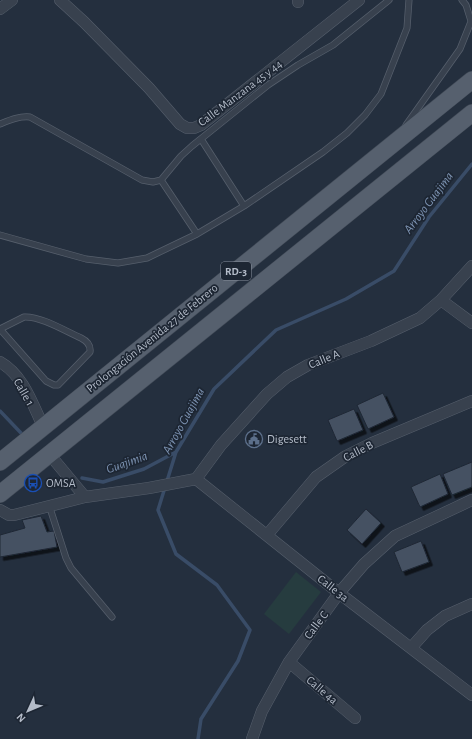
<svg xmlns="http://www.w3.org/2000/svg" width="472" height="739" viewBox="0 0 472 739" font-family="'Alegreya Sans',sans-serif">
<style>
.green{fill:#263c3f}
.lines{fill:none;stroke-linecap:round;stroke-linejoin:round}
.stream{stroke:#394c67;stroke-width:3.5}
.building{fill:#455162;stroke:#1f2835;filter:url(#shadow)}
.service-casing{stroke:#565f6c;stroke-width:7}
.minor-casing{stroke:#565f6c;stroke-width:12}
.primary-casing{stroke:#414a57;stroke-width:18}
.service{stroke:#38414e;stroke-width:5.5}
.minor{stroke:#38414e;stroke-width:11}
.primary{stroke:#56606e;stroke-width:17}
.labels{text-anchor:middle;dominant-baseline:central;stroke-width:3.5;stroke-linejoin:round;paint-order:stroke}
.shield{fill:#1d2633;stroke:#878f9c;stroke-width:1}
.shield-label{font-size:11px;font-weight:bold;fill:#b4bcc9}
.street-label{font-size:12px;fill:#b4bcc9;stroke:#1d2633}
.poi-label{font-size:12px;fill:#b4bcc9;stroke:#1d2633;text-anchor:start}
.water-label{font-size:13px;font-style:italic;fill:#7c92b1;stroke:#1d2633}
</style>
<defs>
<filter id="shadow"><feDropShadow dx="3.5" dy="3.5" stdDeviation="0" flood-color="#0009"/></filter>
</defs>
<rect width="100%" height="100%" fill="#242f3e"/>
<path class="green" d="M 296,572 L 321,592 L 289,634 L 264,614 Z"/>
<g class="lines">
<path class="stream" d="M 0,411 L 21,433
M 82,478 L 103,482 L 144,469 L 176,452
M 198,739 L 201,719 L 238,661 L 250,630 L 217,585 L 176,554 L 158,510 L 176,452 L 214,389 L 276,330 L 346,299 L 394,271 L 429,217 L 472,164"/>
</g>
<path class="building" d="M 383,393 L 394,417 L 368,429 L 357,405 Z
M 354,409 L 363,430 L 337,441 L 328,420 Z
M 472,462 L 472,487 L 452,495 L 443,474 Z
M 440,474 L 448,494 L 420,507 L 411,487 Z
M 366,509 L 381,523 L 362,544 L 347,530 Z
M 41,516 L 47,532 L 54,531 L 57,547 L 0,557 L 0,535 L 25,528 L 22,520 Z
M 421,541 L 429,562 L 402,572 L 394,552 Z"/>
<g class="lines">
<g class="service-casing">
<path id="service" d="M 462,0 L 466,5 L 471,21
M 0,124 C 10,120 19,116 30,117 L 142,180 L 153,182 L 161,180 L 181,156 L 192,146 L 268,85 L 298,65 L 333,45 L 389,0
M 406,125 L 460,49 L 472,19
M 201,139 L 244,206
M 161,180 L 197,234 L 244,206 L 323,152 L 347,133 L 365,115 L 381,94 L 407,28 L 409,0
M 0,235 L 86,259 L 118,263 L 147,258 L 197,234
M 24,317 C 41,316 65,331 81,338 C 87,341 91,345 90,352 L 58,385 L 54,385 L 46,381 L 0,329 Z
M 49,505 L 66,558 L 71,568 L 112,617"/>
</g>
<g class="minor-casing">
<path id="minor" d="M 60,0 L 84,22 L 149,88 L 180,124 L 187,128 L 194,128 L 201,125 L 359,0
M 298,2 L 298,0
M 0,9 L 12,0
M 441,300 L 472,323
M 0,362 C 23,375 32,403 43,426
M 50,455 L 85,497
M 196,479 L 221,445 L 267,394 L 287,377 L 308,365 L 371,341 L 420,318 L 441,300 L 472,266
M 196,479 L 339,593 L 472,695
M 0,510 L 9,515 L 14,515 L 85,497 L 149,488 L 196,479
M 267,535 L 316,477 L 346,456 L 372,443 L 472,401
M 411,648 L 427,630 L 445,616 L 472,604
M 289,662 L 355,718
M 252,739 L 262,711 L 289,662 L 339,593 L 364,564 L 395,536 L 472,500"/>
</g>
<g class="primary-casing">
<path id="primary" d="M 0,462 L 472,80
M 0,494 L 472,113"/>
</g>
<use href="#service" class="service"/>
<use href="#minor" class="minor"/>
<use href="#primary" class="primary"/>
</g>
<defs>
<g id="civic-ring" transform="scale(0.9)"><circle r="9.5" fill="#1d2633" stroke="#5c6f8a" stroke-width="1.5"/><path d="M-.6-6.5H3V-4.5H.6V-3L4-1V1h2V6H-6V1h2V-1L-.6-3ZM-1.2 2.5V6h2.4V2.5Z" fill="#5c6f8a"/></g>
<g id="bus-ring" transform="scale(0.9)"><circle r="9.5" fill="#1d2633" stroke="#1a4fb4" stroke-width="1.5"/><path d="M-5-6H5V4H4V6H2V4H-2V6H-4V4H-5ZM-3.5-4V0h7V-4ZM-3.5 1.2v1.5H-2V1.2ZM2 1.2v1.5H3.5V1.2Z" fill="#1a4fb4"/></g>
</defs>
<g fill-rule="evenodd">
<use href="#civic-ring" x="254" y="439"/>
<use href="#bus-ring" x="33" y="483"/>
</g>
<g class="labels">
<rect class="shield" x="221" y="262" width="30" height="18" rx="3"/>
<g class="shield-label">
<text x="236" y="271">RD-3</text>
</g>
<g class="street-label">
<text transform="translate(240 93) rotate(-37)">Calle Manzana 45 y 44</text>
<text transform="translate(152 338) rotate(-39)">Prolongación Avenida 27 de Febrero</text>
<text transform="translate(324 359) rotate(-22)">Calle A</text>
<text transform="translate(24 392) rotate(60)">Calle 1</text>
<text transform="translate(358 451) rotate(-27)">Calle B</text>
<text transform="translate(333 588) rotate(38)">Calle 3a</text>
<text transform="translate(316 625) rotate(-53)">Calle C</text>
<text transform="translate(322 690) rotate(40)">Calle 4a</text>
</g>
<g class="poi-label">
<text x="267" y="439">Digesett</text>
<text x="46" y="483">OMSA</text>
</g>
<g class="water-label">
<text transform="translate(429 203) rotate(-53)">Arroyo Guajima</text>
<text transform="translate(184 421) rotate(-61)">Arroyo Guajima</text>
<text transform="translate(127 463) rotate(-20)">Guajimia</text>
</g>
</g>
<g transform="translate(28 711) rotate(226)" stroke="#1d2633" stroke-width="3" paint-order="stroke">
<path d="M0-3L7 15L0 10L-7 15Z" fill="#b4bcc9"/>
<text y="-6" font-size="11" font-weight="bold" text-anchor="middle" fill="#b4bcc9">N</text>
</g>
</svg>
